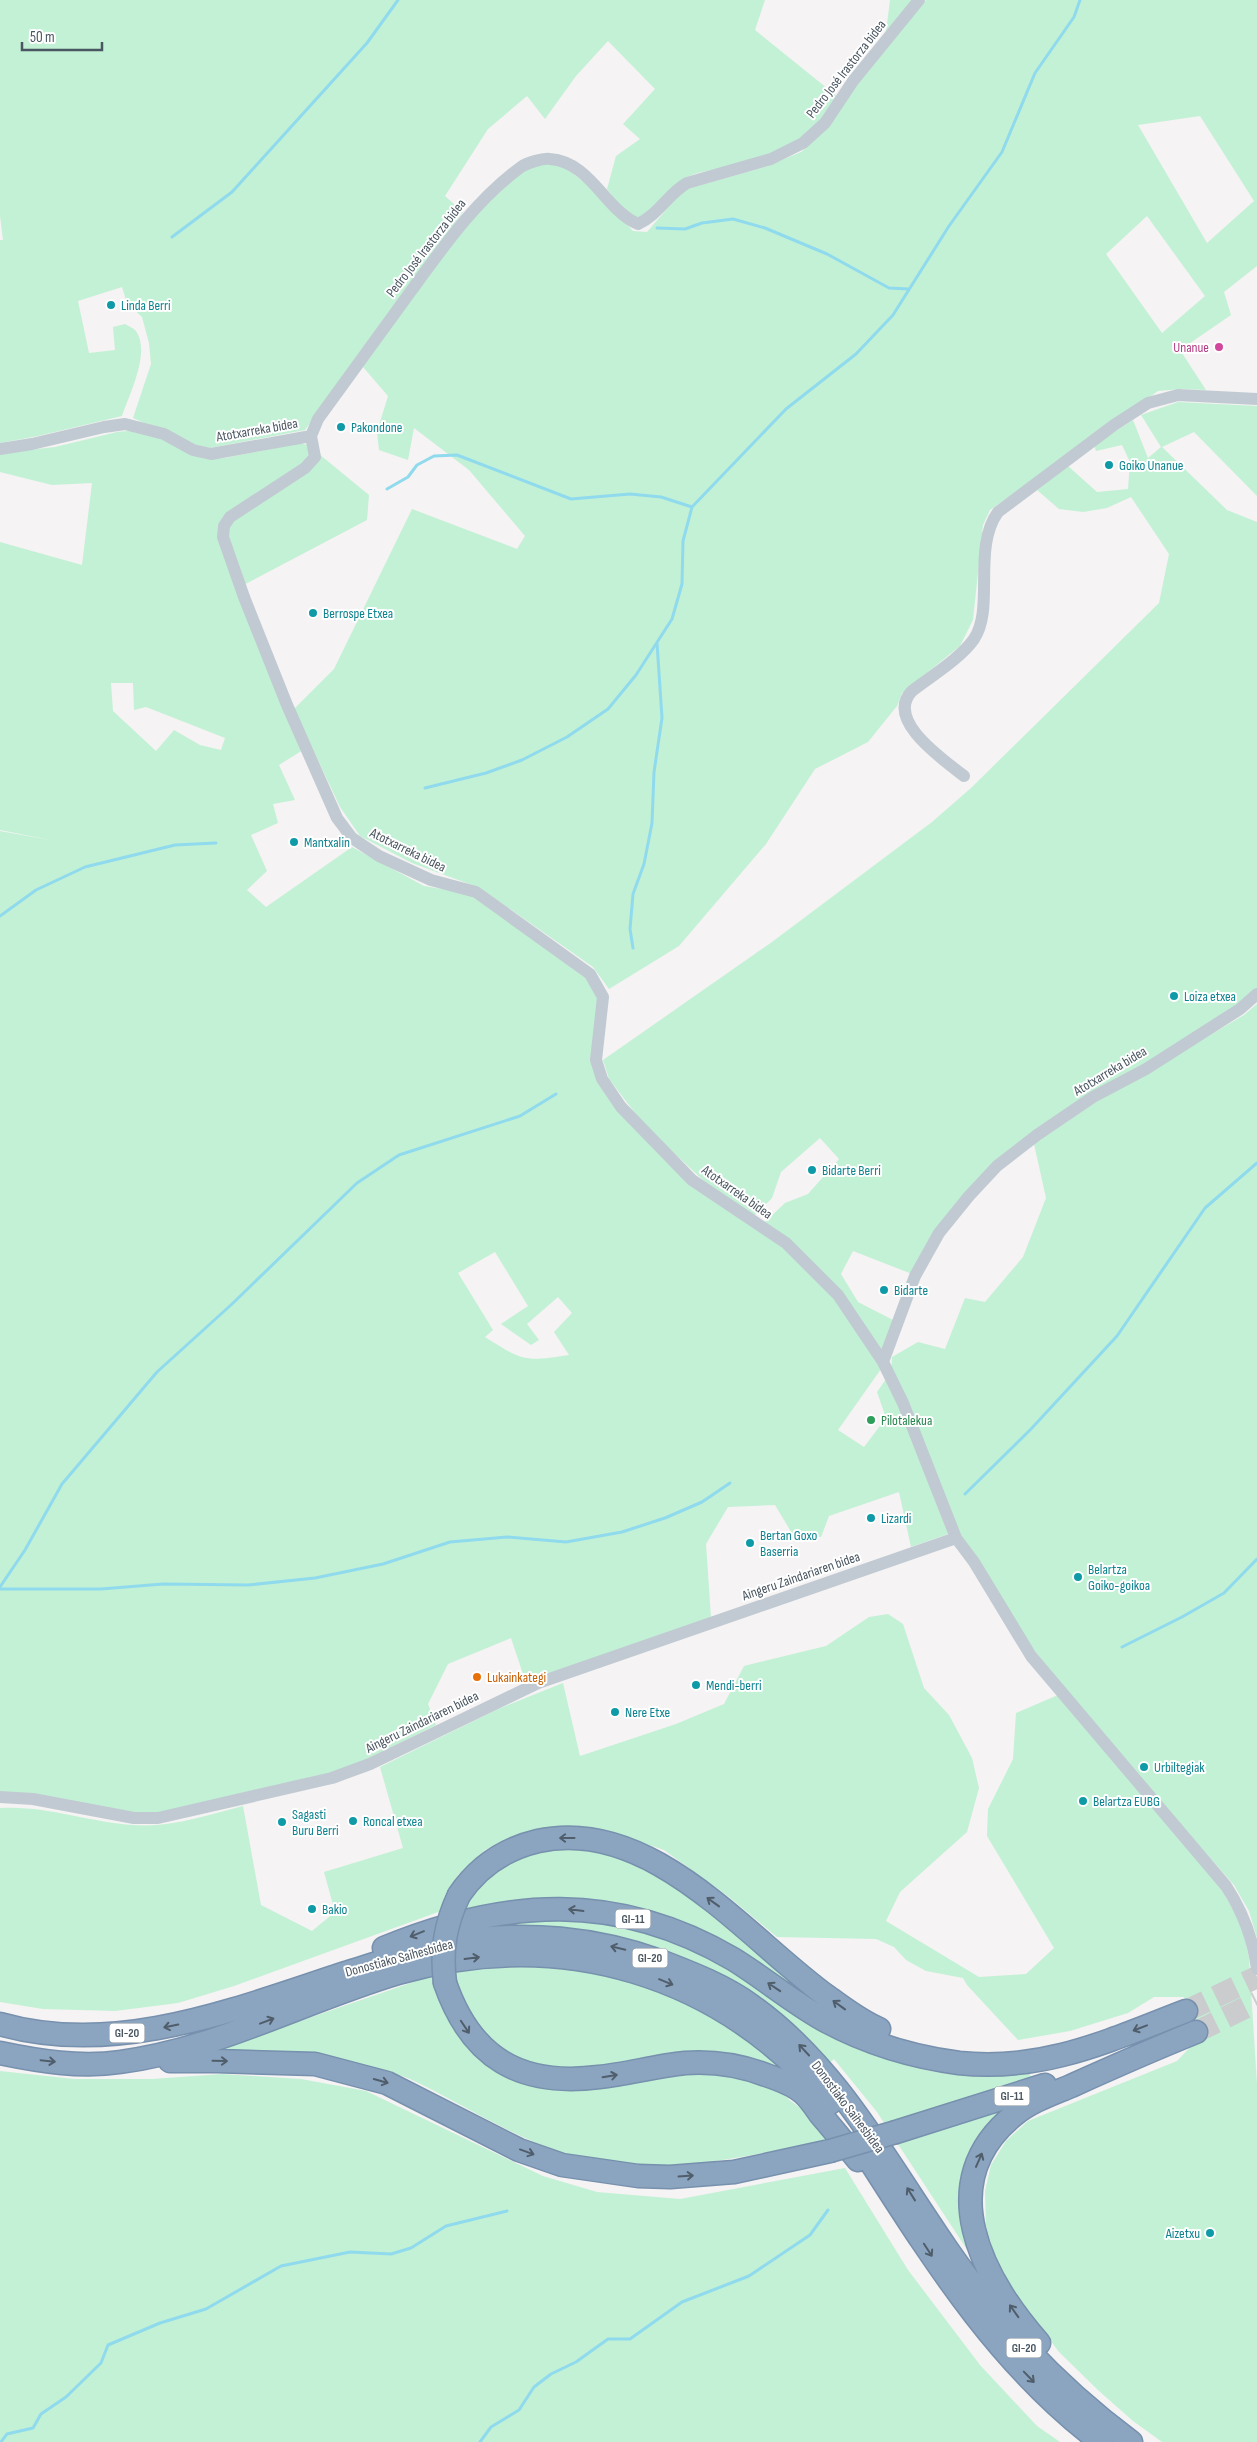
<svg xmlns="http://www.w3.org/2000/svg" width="1257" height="2442" viewBox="0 0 1257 2442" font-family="'Sofia Sans Condensed',sans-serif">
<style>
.green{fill:#c3f1d5;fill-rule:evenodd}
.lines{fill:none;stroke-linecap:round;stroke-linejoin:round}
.stream{stroke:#90daee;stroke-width:3}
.motorway-tunnel{stroke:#caccce;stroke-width:22;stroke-dasharray:22 11;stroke-linecap:butt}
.motorway-casing{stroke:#7690ad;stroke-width:25}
.minor{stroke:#c1cad2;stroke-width:12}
.motorway{stroke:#8ba5c1;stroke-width:22}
.motorway-bridge-casing{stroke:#7690ad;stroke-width:25;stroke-linecap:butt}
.motorway-bridge{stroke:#8ba5c1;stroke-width:22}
.oneway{stroke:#505e6b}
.culture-dot{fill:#0f9aa8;stroke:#fff;stroke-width:2}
.hotel-dot{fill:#d1479c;stroke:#fff;stroke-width:2}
.leisure-dot{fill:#2e9e5b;stroke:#fff;stroke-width:2}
.food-dot{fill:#e8710a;stroke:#fff;stroke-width:2}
.labels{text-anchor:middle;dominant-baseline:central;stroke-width:4;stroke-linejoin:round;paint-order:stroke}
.shield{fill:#fff;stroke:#808990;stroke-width:1}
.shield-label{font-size:12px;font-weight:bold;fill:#4a5661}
.street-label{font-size:14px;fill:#4a5661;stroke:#fff}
.culture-label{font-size:14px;fill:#0d838f;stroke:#fff;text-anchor:start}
.hotel-label{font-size:14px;fill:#b23c85;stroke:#fff;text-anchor:end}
.leisure-label{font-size:14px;fill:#27864d;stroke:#fff;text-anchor:start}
.food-label{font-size:14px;fill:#c56008;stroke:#fff;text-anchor:start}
</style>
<rect width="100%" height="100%" fill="#f5f3f3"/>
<path class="green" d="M 0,0 L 765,0 L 755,30 L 838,97 C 831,107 824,119 815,127 C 794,149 758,159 729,166 C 716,170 698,171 685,178 C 672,185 649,216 640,217 C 626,219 615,198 607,189 L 616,156 L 640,139 L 623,124 L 655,89 L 608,41 L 576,76 L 545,119 L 527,96 L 488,129 L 445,196 L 463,212 L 305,430 L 210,448 L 191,444 L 133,418 L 151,364 L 149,343 L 142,317 L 127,303 L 122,287 L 78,301 L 89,353 L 115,350 L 113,327 L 125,324 C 128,326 133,328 135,330 C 152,350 129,395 122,416 L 38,436 L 0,443 L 0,240 L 3,240 L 0,216 Z
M 890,0 L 913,0 L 886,32 Z
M 926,0 L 1257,0 L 1257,266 L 1224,292 L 1231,315 L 1180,350 L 1206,390 L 1182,389 L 1158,391 L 990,510 L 983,525 L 973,620 L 960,646 L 902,693 L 897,706 L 868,742 L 815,769 L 766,844 L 679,946 L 609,989 L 593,967 L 480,888 L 412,863 L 360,836 L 340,807 L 294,709 L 334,669 L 412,509 L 517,549 L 525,536 L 469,470 L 414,428 L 408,460 L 379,450 L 377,432 L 388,396 L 363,367 L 457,234 L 523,169 L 543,163 L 565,167 L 602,197 L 633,231 L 647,232 L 683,190 L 768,166 L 801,152 L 820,135 L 857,82 ZM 1200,116 L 1254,201 L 1207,243 L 1138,125 ZM 1147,216 L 1205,296 L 1162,333 L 1106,254 Z
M 1178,402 L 1257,406 L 1257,496 L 1194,432 L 1162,447 L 1227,510 L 1257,522 L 1257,990 L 1232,1009 L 996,1163 L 912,1274 L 853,1251 L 841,1274 L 858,1302 L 895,1321 L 882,1354 L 840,1291 L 765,1222 L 785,1203 L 808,1194 L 839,1159 L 820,1138 L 781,1172 L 772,1198 L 754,1216 L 718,1194 L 645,1126 L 609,1079 L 603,1060 L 772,942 L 932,822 L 971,788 L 1159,603 L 1169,554 L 1131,497 L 1107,508 L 1083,512 L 1059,509 L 1037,490 L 1068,466 L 1097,492 L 1128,489 L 1130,462 L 1122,445 L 1096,451 L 1094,445 L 1133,420 L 1148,458 L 1161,447 L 1141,415 Z
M 137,430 L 164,439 L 207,459 L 225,458 L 300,443 L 308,445 L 369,495 L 367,520 L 236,589 L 303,750 L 279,765 L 295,800 L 273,804 L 278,823 L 251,835 L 267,871 L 247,890 L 266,907 L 352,847 L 424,886 L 472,894 L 586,975 L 599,998 L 601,1083 L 696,1186 L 784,1246 L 833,1296 L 881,1369 L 838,1430 L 864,1447 L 886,1418 L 877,1392 L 886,1379 L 902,1414 L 948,1534 L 911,1547 L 899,1492 L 829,1516 L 821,1537 L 793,1535 L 775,1505 L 728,1507 L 706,1544 L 711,1618 L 526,1683 L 511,1638 L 448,1664 L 428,1704 L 436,1725 L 344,1771 L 164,1813 L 130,1812 L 0,1791 L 0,831 L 55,841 L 0,830 L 0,542 L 82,565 L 92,483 L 52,485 L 0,472 L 0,453 L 55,447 L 117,432 ZM 111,683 L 133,683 L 134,710 L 146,707 L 225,738 L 221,750 L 200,745 L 174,730 L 156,751 L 113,711 ZM 495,1252 L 528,1306 L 501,1324 L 531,1345 L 539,1340 L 527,1324 L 558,1297 L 572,1313 L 554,1332 L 569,1355 C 524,1362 523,1361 485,1337 L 493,1330 L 458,1273 Z
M 1257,1004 L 1257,1938 L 1249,1911 L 1234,1885 L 1096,1729 L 1020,1632 L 959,1535 L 891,1372 L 892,1357 L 918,1342 L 945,1349 L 965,1298 L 985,1302 L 1023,1257 L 1046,1198 L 1034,1144 L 1096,1102 L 1244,1015 Z
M 888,1614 L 903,1624 L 924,1688 L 949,1715 L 972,1758 L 979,1788 L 967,1832 L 900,1892 L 886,1921 L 979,1977 L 1026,1974 L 1054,1948 L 987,1836 L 988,1809 L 1013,1759 L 1016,1713 L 1058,1695 L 1222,1890 L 1242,1926 L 1249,1958 L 1257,2084 L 1257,2442 L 1162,2442 L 1133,2421 L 1099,2391 L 1059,2352 L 1018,2297 L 996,2261 L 986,2226 L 985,2191 L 991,2165 L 1006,2141 L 1028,2121 L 1177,2061 L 1201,2036 L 1184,1997 L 1154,1997 L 1128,2013 L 1070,2031 L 1018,2040 L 967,1985 L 963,1978 L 926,1971 L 906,1960 L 894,1947 L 876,1939 L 777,1937 L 729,1897 L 664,1850 L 608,1831 L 563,1827 L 520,1835 L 485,1850 L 458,1875 L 441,1911 L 234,1986 L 178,2003 L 115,2011 L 43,2009 L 0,2002 L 0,1808 C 45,1805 89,1822 133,1825 C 171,1828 207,1815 243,1806 L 261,1905 L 312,1931 L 335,1912 L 324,1872 L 403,1848 L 380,1767 L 498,1709 L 563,1683 L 580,1756 L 676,1724 L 724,1704 L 744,1666 L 826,1646 L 869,1617 Z
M 581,1848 L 621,1857 L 655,1871 L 721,1918 L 819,2003 L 819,2028 C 865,2050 912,2073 964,2075 C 985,2076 1008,2073 1029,2072 L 1031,2077 L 989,2092 L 1000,2113 L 975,2145 L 981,2271 L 877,2112 L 834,2059 L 788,2099 L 813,2117 L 831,2139 C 747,2156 659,2179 574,2156 C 515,2140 464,2104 410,2079 C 401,2075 390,2073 381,2070 C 324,2052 271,2051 213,2051 L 425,1978 L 475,1969 L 464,1907 C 498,1860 525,1851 581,1848 Z
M 0,2071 L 74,2079 L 152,2079 L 222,2074 L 301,2079 L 366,2091 L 543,2176 L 597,2192 L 680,2199 L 845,2168 L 908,2270 L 980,2365 L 1037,2426 L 1060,2442 L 0,2442 Z"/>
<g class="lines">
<path class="stream" d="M 657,228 L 685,229 L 702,223 L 733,219 L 765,228 L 827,254 L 889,288 L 909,289
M 172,237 L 232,192 L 367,43 L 398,0
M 387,489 L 408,477 L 417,465 L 434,456 L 457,455 L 571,499 L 630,494 L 661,497 L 692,507
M 425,788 L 486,773 L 522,760 L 567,737 L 608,709 L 636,675 L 672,619 L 682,584 L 683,541 L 692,507 L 786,409 L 856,354 L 893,315 L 949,226 L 1002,152 L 1035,73 L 1074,17 L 1080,0
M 0,916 L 36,890 L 85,867 L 175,845 L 216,843
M 633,948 L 630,929 L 633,894 L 644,864 L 652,823 L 654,772 L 662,718 L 657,643
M 965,1494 L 1031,1429 L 1117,1336 L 1205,1208 L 1257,1163
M 0,1587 L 25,1550 L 62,1484 L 157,1372 L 232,1304 L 357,1183 L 399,1155 L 520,1116 L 556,1094
M 0,1589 L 101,1589 L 163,1584 L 248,1585 L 315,1578 L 383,1564 L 450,1542 L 507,1537 L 566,1542 L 622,1532 L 665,1518 L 702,1502 L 730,1483
M 1122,1647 L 1182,1617 L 1224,1593 L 1257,1559
M 1,2442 L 7,2434 L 33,2428 L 41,2414 L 66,2397 L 101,2363 L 108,2345 L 160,2323 L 206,2309 L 281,2266 L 350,2252 L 391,2254 L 411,2248 L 446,2226 L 507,2211
M 480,2442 L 491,2427 L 519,2410 L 534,2387 L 551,2374 L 576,2362 L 608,2339 L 630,2339 L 682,2302 L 749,2276 L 810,2235 L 828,2210"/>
<path class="motorway-tunnel" d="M 1186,2011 L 1257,1977
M 1196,2032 L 1257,2002"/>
<g class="motorway-casing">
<path id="motorway" d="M 459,1895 C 478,1867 504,1849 538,1841 C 652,1816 746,1938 828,1997 C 845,2009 860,2021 879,2029
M 384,1948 C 505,1898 617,1891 733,1959 C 764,1978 793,2003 826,2021 C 867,2043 913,2057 959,2063 C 1044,2072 1110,2040 1186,2011
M 445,1983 C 471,2058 520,2087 599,2077 C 627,2074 656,2066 685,2063 C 713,2061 740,2065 766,2075 C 778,2079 794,2085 803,2093 C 810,2099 815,2107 820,2114 C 833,2129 846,2145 858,2160
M 0,2024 C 119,2058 240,2007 352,1971 C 387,1960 422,1948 458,1942 C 525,1931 596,1938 660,1961 C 691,1973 725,1986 752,2006 C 833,2064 881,2152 936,2233 C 991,2316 1051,2382 1131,2442
M 0,2053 C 38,2061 81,2068 120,2062 C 218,2049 304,2001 398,1973 C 561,1926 720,1973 830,2103
M 170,2061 L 217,2061 L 315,2064 L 387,2083 L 519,2150 L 562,2165 L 638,2176 L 670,2177 L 734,2172 L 830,2151
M 896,2132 L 1045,2085
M 863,2150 C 931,2256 998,2365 1101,2442
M 1039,2343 C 982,2278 931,2182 1014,2115 C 1031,2101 1052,2094 1071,2086 C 1113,2067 1154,2049 1196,2032"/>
</g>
<path class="minor" d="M 311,436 L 315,457 L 305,468 L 230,517 L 224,526 L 223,537 L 244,597 L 287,705 L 337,818 L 352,838 L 379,856 L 431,880 L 476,892 L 590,974 L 603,997 L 596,1060 L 602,1079 L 621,1107 L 692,1180 L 786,1243 L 838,1295 L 883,1362 L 903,1403 L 956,1538 L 974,1562 L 1031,1656 L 1226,1886 C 1243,1912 1253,1938 1257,1969
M 311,436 L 318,419 C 349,376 380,334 411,291 C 444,246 476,200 521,167 C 527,163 542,158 550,159 C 591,162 605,210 638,224 C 658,215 668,194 687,183 L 771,159 L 803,143 L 825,123 L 853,81 L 919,0
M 0,449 L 32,444 L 104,427 L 125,424 L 164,434 L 193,450 L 211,454 L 311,436
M 964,776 C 944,760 884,720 912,691 C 930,677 961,658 974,639 C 995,608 972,548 998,512 L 1114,425 L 1148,403 L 1178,395 L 1257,399
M 883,1362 L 915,1276 L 939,1233 L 969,1196 L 997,1166 L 1037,1135 L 1093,1097 L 1146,1069 L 1240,1009 L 1257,994
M 0,1797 L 33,1799 L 134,1818 L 158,1818 L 332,1778 L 370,1764 L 538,1683 L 956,1538"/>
<use href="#motorway" class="motorway"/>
<g class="motorway-bridge-casing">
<path id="motorway-bridge" d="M 445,1983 C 441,1950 445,1925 459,1895
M 830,2151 L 896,2132"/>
</g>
<use href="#motorway-bridge" class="motorway-bridge"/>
</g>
<defs><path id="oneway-shaft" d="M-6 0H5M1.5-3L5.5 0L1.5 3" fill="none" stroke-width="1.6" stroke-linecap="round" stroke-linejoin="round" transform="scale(1.25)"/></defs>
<g class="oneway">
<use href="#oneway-shaft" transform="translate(567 1838) rotate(-180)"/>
<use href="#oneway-shaft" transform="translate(713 1902) rotate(-144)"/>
<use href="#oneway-shaft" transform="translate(576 1910) rotate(-173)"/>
<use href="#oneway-shaft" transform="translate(417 1934) rotate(158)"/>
<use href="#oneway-shaft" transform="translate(618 1948) rotate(-167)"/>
<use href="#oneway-shaft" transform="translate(472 1958) rotate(-7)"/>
<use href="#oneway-shaft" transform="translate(666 1982) rotate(22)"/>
<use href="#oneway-shaft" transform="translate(774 1987) rotate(-146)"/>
<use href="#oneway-shaft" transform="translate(839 2005) rotate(-144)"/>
<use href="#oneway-shaft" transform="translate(267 2021) rotate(-21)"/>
<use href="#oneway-shaft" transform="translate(171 2026) rotate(168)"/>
<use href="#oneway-shaft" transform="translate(465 2027) rotate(56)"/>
<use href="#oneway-shaft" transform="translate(1140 2028) rotate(159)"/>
<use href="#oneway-shaft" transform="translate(804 2050) rotate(-133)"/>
<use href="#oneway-shaft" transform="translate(48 2061) rotate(6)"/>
<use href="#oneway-shaft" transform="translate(220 2061) rotate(1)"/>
<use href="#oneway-shaft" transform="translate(610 2076) rotate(-9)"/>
<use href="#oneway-shaft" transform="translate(381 2081) rotate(16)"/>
<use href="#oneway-shaft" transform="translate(527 2152) rotate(20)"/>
<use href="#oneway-shaft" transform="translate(979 2160) rotate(-66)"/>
<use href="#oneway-shaft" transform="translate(686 2176) rotate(-4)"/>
<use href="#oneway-shaft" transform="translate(911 2194) rotate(-122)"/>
<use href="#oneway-shaft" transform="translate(928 2250) rotate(57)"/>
<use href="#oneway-shaft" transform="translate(1014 2311) rotate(-125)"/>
<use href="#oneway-shaft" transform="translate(1029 2377) rotate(46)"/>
</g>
<g class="culture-dot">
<circle cx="111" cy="305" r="5"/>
<circle cx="341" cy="427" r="5"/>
<circle cx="1109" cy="465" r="5"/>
<circle cx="313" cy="613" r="5"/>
<circle cx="294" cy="842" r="5"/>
<circle cx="1174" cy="996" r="5"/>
<circle cx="812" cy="1170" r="5"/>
<circle cx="884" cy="1290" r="5"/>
<circle cx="871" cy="1518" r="5"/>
<circle cx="750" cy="1543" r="5"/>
<circle cx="1078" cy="1577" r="5"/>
<circle cx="696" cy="1685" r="5"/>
<circle cx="615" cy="1712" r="5"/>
<circle cx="1144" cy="1767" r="5"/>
<circle cx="1083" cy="1801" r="5"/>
<circle cx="353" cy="1821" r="5"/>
<circle cx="282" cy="1822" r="5"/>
<circle cx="312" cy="1909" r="5"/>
<circle cx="1210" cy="2233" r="5"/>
</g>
<circle class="hotel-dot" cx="1219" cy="347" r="5"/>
<circle class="leisure-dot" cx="871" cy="1420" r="5"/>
<circle class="food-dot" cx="477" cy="1677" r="5"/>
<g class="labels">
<g class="shield">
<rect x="615.5" y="1909.5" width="35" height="19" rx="4"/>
<rect x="632.5" y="1948.5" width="35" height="19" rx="4"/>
<rect x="109.5" y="2023.5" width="35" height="19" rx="4"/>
<rect x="994.5" y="2086.5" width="35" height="19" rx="4"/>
<rect x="1006.5" y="2338.5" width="35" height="19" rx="4"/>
</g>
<g class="shield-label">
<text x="633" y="1919">GI-11</text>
<text x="650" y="1958">GI-20</text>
<text x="127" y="2033">GI-20</text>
<text x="1012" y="2096">GI-11</text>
<text x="1024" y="2348">GI-20</text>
</g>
<g class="street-label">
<text transform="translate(846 69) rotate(-52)">Pedro José Irastorza bidea</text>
<text transform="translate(426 248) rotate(-52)">Pedro José Irastorza bidea</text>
<text transform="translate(257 430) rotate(-10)">Atotxarreka bidea</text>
<text transform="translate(408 850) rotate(26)">Atotxarreka bidea</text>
<text transform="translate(1110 1071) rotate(-31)">Atotxarreka bidea</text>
<text transform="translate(737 1192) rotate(35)">Atotxarreka bidea</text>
<text transform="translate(801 1576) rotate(-19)">Aingeru Zaindariaren bidea</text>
<text transform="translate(422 1722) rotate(-26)">Aingeru Zaindariaren bidea</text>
<text transform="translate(399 1958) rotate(-15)">Donostiako Saihesbidea</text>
<text transform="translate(848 2107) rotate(53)">Donostiako Saihesbidea</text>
</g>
<g class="culture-label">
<text x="121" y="305">Linda Berri</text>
<text x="351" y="427">Pakondone</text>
<text x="1119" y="465">Goiko Unanue</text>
<text x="323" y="613">Berrospe Etxea</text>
<text x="304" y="842">Mantxalin</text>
<text x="1184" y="996">Loiza etxea</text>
<text x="822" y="1170">Bidarte Berri</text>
<text x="894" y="1290">Bidarte</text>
<text x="881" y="1518">Lizardi</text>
<text x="760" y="1535">Bertan Goxo<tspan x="760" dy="16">Baserria</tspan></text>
<text x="1088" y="1569">Belartza<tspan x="1088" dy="16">Goiko-goikoa</tspan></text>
<text x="706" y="1685">Mendi-berri</text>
<text x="625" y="1712">Nere Etxe</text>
<text x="1154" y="1767">Urbiltegiak</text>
<text x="1093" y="1801">Belartza EUBG</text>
<text x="292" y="1814">Sagasti<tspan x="292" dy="16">Buru Berri</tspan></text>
<text x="363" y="1821">Roncal etxea</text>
<text x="322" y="1909">Bakio</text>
<text x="1200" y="2233" text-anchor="end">Aizetxu</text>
</g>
<g class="hotel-label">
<text x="1209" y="347">Unanue</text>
</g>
<g class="leisure-label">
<text x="881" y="1420">Pilotalekua</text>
</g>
<g class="food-label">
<text x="487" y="1677">Lukainkategi</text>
</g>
</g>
<path d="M22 42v8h80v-8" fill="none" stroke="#4a5661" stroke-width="2.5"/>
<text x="30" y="42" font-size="15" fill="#4a5661" stroke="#ffffff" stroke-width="4" paint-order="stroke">50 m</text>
</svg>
